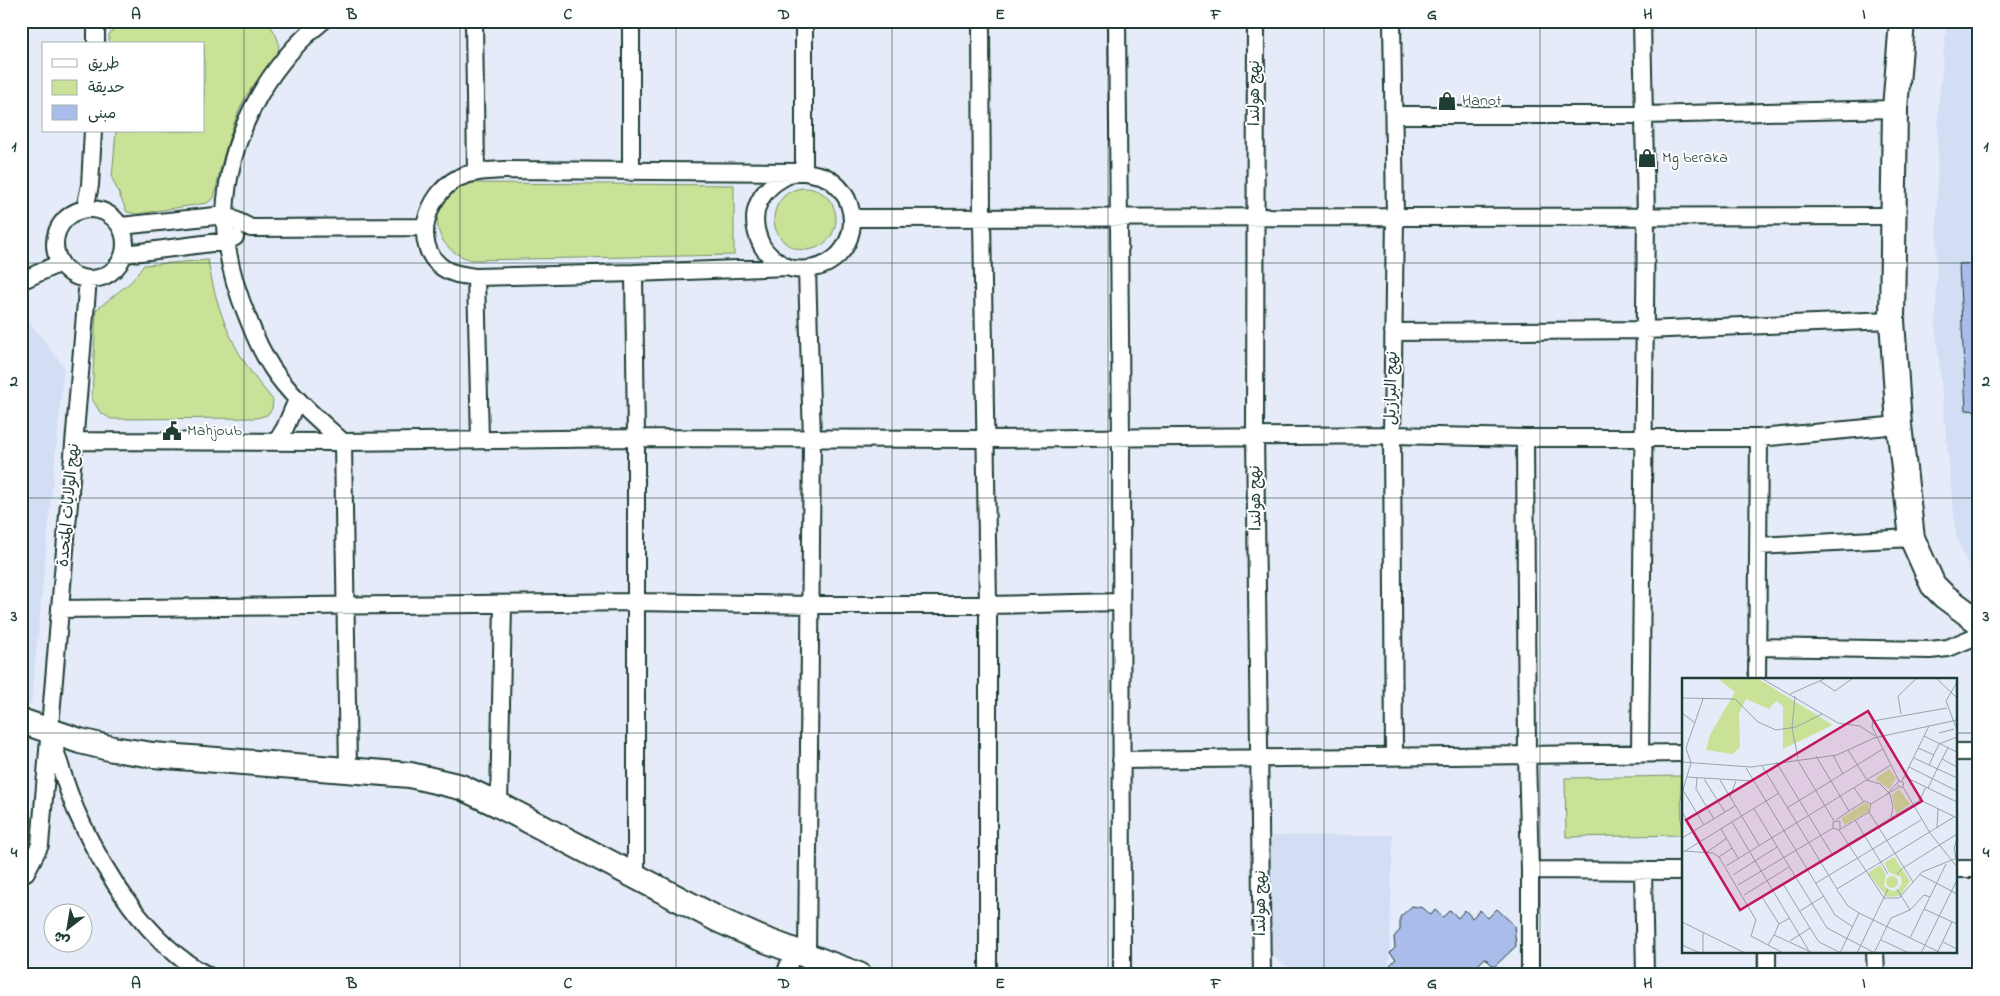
<svg xmlns="http://www.w3.org/2000/svg" width="2000" height="996" viewBox="0 0 2000 996" font-family="'Indie Flower','Playpen Sans Arabic',sans-serif">
<style>
.built{fill:#d3ddf4}
.green{fill:#c9e298;stroke:#749066}
.building{fill:#a9bcea;stroke:#1f3d34}
.lines{fill:none;stroke-linecap:round;stroke-linejoin:round}
.street-casing{stroke:#1f3d34;stroke-width:20}
.secondary-casing{stroke:#1f3d34;stroke-width:28}
.street{stroke:#fff;stroke-width:16}
.secondary{stroke:#fff;stroke-width:24}
.grid{fill:none;stroke:#1f3d34;stroke-width:1;stroke-opacity:0.55}
.labels{text-anchor:middle;dominant-baseline:central;stroke-width:4;stroke-linejoin:round;paint-order:stroke}
.street-label{font-size:16px;fill:#1f3d34;stroke:#fff}
.poi-label{font-size:16px;fill:#1f3d34;stroke:#fff;text-anchor:start}
.inset-road{fill:none;stroke:#96a5aa;stroke-width:1}
.view{fill:#c2185b;fill-opacity:0.15;stroke:#c2185b;stroke-width:2.5}
.inset-edge{fill:none;stroke:#1f3d34;stroke-width:2.5}
.neatline{fill:none;stroke:#1f3d34;stroke-width:2}
.grid-label{font-size:16px;text-anchor:middle;font-weight:bold;fill:#1f3d34}
</style>
<rect width="100%" height="100%" fill="#e5ebf9"/>
<filter id="ink" filterUnits="userSpaceOnUse"><feTurbulence type="fractalNoise" baseFrequency=".02" numOctaves="2"/><feDisplacementMap in="SourceGraphic" scale="10" xChannelSelector="R" yChannelSelector="G"/><feConvolveMatrix kernelMatrix="1 2 1 2 8 2 1 2 1" color-interpolation-filters="sRGB"/></filter>
<g filter="url(#ink)">
<path class="built" d="M 1947,21 L 1979,21 L 1979,591 L 1956,536 L 1936,329 L 1938,111 Z
M 23,313 L 64,367 L 31,705 L 21,702 L 21,314 Z
M 1393,835 L 1389,975 L 1299,975 L 1272,956 L 1269,847 L 1274,836 Z"/>
<path class="green" d="M 119,21 L 268,23 C 275,32 282,42 277,54 C 270,70 253,83 245,98 C 229,130 221,164 214,198 L 207,203 L 137,214 L 127,212 L 112,178 L 116,131 L 204,131 L 204,44 L 109,44 L 109,35 Z
M 474,183 L 734,185 L 734,255 L 472,260 C 425,248 426,193 474,183 Z
M774 219a31 31 0 1 1 62 0a31 31 0 1 1-62 0Z
M 208,260 C 214,298 226,334 247,366 C 254,378 264,389 273,400 L 272,409 L 267,415 L 257,418 L 111,419 L 100,412 L 92,399 L 96,310 L 132,281 L 144,265 Z
M 1681,776 L 1682,835 L 1566,837 L 1565,778 Z"/>
<path class="building" d="M 1979,263 L 1979,411 L 1966,410 L 1959,264 Z
M 1412,906 L 1423,908 L 1431,915 L 1435,910 L 1443,917 L 1450,910 L 1458,918 L 1465,910 L 1472,918 L 1480,910 L 1488,918 L 1497,909 L 1514,925 L 1516,946 L 1494,967 L 1485,958 L 1468,975 L 1395,975 L 1397,972 L 1390,965 L 1396,959 L 1390,953 L 1395,948 L 1394,937 L 1400,930 L 1400,917 Z"/>
<g class="lines">
<g class="street-casing">
<path id="street" d="M 323,21 C 264,68 228,139 225,214 C 224,250 235,288 249,321 C 255,337 263,354 272,368 C 291,397 318,419 343,442 L 348,770
M 474,21 L 476,172
M 804,21 L 804,172
M 981,21 L 982,218 L 988,605 L 988,975
M 1117,21 L 1121,437 L 1122,975
M 1256,21 L 1255,436 L 1262,975
M 1392,21 L 1395,217 L 1392,435 L 1394,755
M 96,44 L 96,21
M 1394,115 L 1643,115 L 1895,109
M 631,172 L 631,21
M 85,209 L 90,185 L 93,131
M55 244a35 35 0 1 1 70 0a35 35 0 1 1-70 0Z
M 853,218 L 1893,216
M 121,226 L 225,215 L 251,228 L 424,227
M 125,254 L 227,241 L 235,237
M 807,270 L 812,439 L 807,954
M 634,273 L 476,277 C 465,275 453,275 443,268 C 410,245 427,194 458,178 C 473,171 488,171 504,170 L 804,172 C 815,174 825,175 833,182 C 865,207 855,260 814,268 C 804,270 794,271 785,266 C 776,261 767,255 762,246 C 745,212 761,186 793,173
M 476,277 L 480,439
M 21,281 L 60,263
M 1393,332 L 1644,330 L 1892,320
M 1525,438 L 1527,755 L 1530,870 L 1530,975
M 75,441 L 343,442 L 636,438 L 986,439 L 1392,435 L 1525,438 L 1759,438 L 1899,425
M 277,441 L 285,428 L 297,400
M 1758,546 L 1912,538
M 60,609 L 636,602 L 812,605 L 988,605 L 1121,602
M 1757,647 L 1930,650 L 1948,648 L 1979,635
M 1757,680 L 1759,438
M 52,740 C 60,765 67,791 78,815 C 104,873 149,945 207,975
M 1956,752 L 1979,752
M 1640,753 L 1646,217 L 1642,21
M 1121,760 L 1684,753
M 499,805 L 503,605
M 1956,869 L 1979,869
M 1530,870 L 1684,871
M 1643,870 L 1645,975
M 21,875 L 26,872 L 40,845 L 88,279
M 636,876 L 636,438 L 634,273 L 787,267
M 1767,952 L 1767,975
M 1875,952 L 1876,975
M 785,975 L 794,950"/>
</g>
<g class="secondary-casing">
<path id="secondary" d="M 1902,21 L 1895,109 L 1892,320 L 1899,425 L 1912,538 L 1933,585 L 1944,596 L 1979,622
M 21,721 L 80,741 L 113,749 L 153,755 L 410,775 L 461,787 L 499,805 L 719,920 L 757,937 L 859,975"/>
</g>
<use href="#street" class="street"/>
<use href="#secondary" class="secondary"/>
</g>
</g>
<path class="grid" d="M 244,21 L 244,975M 460,21 L 460,975M 676,21 L 676,975M 892,21 L 892,975M 1108,21 L 1108,975M 1324,21 L 1324,975M 1540,21 L 1540,975M 1756,21 L 1756,680M 21,263 L 1979,263M 21,498 L 1979,498M 21,733 L 1684,733M 1956,733 L 1979,733M 1756,952 L 1756,975"/>
<defs>
<g id="shop-bare" transform="scale(1.5)"><path d="M-5-2.5h2.3a2.7 3.5 0 0 1 5.4 0H5L5.5 6h-11ZM-1.5-2.5h3a1.5 2.3 0 0 0-3 0Z" fill="#1f3d34" stroke="#fff" stroke-width="2.5" paint-order="stroke"/></g>
<g id="civic-bare" transform="scale(1.5)"><path d="M-.6-6.5H3V-4.5H.6V-3L4-1V1h2V6H-6V1h2V-1L-.6-3ZM-1.2 2.5V6h2.4V2.5Z" fill="#1f3d34" stroke="#fff" stroke-width="2.5" paint-order="stroke"/></g>
</defs>
<g fill-rule="evenodd">
<use href="#shop-bare" x="1447" y="101"/>
<use href="#shop-bare" x="1647" y="158"/>
<use href="#civic-bare" x="172" y="431"/>
</g>
<g class="labels">
<g class="street-label">
<text transform="translate(1255 93) rotate(-90)">نهج هولندا</text>
<text transform="translate(1392 388) rotate(-89)">نهج البرازيل</text>
<text transform="translate(1256 498) rotate(-91)">نهج هولندا</text>
<text transform="translate(69 505) rotate(-85)">نهج الولايات المتحدة</text>
<text transform="translate(1261 903) rotate(-90)">نهج هولندا</text>
</g>
<g class="poi-label">
<text x="1462" y="101">Hanot</text>
<text x="1662" y="158">Mg beraka</text>
<text x="187" y="431">Mahjoub</text>
</g>
</g>
<g transform="translate(1682 678)">
<rect width="275" height="275" fill="#e5ebf9"/>
<path d="M 35,0 L 75,0 L 151,47 L 101,71 L 101,28 L 94,23 L 87,31 L 64,21 L 57,35 L 58,69 L 51,76 L 24,72 L 28,57 L 53,14 ZM 207,91 L 214,100 L 207,111 L 193,101 ZM 217,111 L 228,126 L 214,136 L 210,117 ZM 183,125 L 187,126 L 187,133 L 163,147 L 159,140 ZM 212,179 L 228,203 L 218,218 L 205,219 L 186,195 L 198,187 L 204,196 L 202,208 L 210,213 L 216,212 L 220,204 L 219,199 L 207,194 L 202,185 ZM204 204a6 6 0 1 1 12 0a6 6 0 1 1-12 0Z" fill="#c9e298"/>
<path class="inset-road" d="M 79,0 L 156,45 L 178,48 L 193,58M 254,0 L 275,20M 138,3 L 153,13 L 171,0M 275,4 L 264,23 L 275,52M 108,16 L 144,0M 113,18 L 110,50 L 116,80M 0,20 L 53,21 L 76,44 L 94,52 L 114,49 L 140,36M 0,35 L 13,45M 219,36 L 216,18 L 235,0M 257,55 L 272,51M 242,58 L 275,74M 236,70 L 252,77M 266,70 L 260,81 L 275,89M 166,72 L 185,102 L 198,106 L 208,116 L 211,129 L 209,139M 151,77 L 161,96M 134,78 L 167,133 L 154,142M 232,80 L 275,100M 115,81 L 152,143M 0,84 L 69,89 L 155,77 L 192,60 L 275,42M 94,84 L 150,176 L 237,123 L 244,109M 247,87 L 257,66 L 275,59M 80,88 L 155,211 L 272,139M 227,89 L 275,113M 64,90 L 153,237 L 171,249M 5,99 L 71,103M 223,99 L 275,124M 15,100 L 14,111 L 32,141M 22,101 L 43,134M 38,102 L 77,167M 217,103 L 190,49 L 191,43 L 265,30M 220,103 L 247,48M 221,109 L 248,155 L 275,189M 172,110 L 182,124M 246,110 L 260,81M 1,112 L 22,147M 0,115 L 9,85 L 4,70 L 21,21M 205,116 L 217,103 L 222,105 L 220,110 L 215,107M 48,119 L 54,103M 238,122 L 275,140M 189,126 L 217,109M 105,130 L 201,71M 72,131 L 145,250 L 193,275M 0,134 L 18,163M 187,134 L 231,204M 173,142 L 206,196M 50,144 L 127,273M 255,150 L 256,131M 39,151 L 56,180M 158,151 L 158,143 L 151,144 L 151,150 L 157,152 L 187,134 L 189,126 L 183,123 L 167,133M 157,152 L 202,220 L 217,220 L 240,194 L 275,180M 0,160 L 53,128M 0,173 L 31,175 L 37,179 L 74,242 L 69,258 L 101,275M 3,173 L 97,115M 25,174 L 45,160M 37,179 L 50,170M 274,180 L 272,171 L 275,160M 44,188 L 209,87M 215,196 L 221,190 L 275,156M 237,196 L 275,216M 51,197 L 95,169M 134,205 L 239,142M 101,206 L 128,250 L 108,263M 56,207 L 151,150M 155,212 L 166,228 L 177,235 L 158,275M 62,217 L 107,189M 80,219 L 97,246M 67,227 L 150,176M 242,231 L 275,246M 228,232 L 242,217 L 248,219M 118,233 L 142,218M 177,235 L 259,275M 0,244 L 63,275M 128,250 L 137,264 L 159,275M 92,257 L 97,246 L 108,240M 228,260 L 264,186M 199,262 L 227,275M 261,264 L 275,271M 0,267 L 18,275M 86,267 L 92,257 L 131,275M 256,273 L 270,244M 21,275 L 21,254M 175,275 L 206,211M 192,275 L 209,240 L 228,232 L 215,211M 239,275 L 275,202"/>
<path class="view" d="M 186,33 L 240,123 L 58,232 L 4,142 Z"/>
<rect width="275" height="275" class="inset-edge"/>
</g>
<rect width="2000" height="996" fill="none" stroke="#fff" stroke-width="55"/>
<rect x="42" y="42" width="162" height="90" fill="#ffffff" stroke="#a5b1ae"/>
<rect x="52" y="59" width="25" height="8" fill="#ffffff" stroke="#a5b1ae"/>
<text x="88" y="68" font-size="15" fill="#1f3d34">طريق</text>
<rect x="52" y="80" width="25" height="15" fill="#c9e298" stroke="#a5b1ae"/>
<text x="88" y="92" font-size="15" fill="#1f3d34">حديقة</text>
<rect x="52" y="105" width="25" height="15" fill="#a9bcea" stroke="#a5b1ae"/>
<text x="88" y="118" font-size="15" fill="#1f3d34">مبنى</text>
<g transform="translate(68 928) rotate(211)"><circle r="24" fill="#ffffff" stroke="#a5b1ae"/>
<path d="M0-4L9 19L0 12L-9 19Z" fill="#1f3d34"/>
<text y="-8" font-size="14" font-weight="bold" text-anchor="middle" fill="#1f3d34">ش</text>
</g>
<rect x="28" y="28" width="1944" height="940" class="neatline"/>
<g class="grid-label">
<text x="136" y="19">A</text>
<text x="352" y="19">B</text>
<text x="568" y="19">C</text>
<text x="784" y="19">D</text>
<text x="1000" y="19">E</text>
<text x="1216" y="19">F</text>
<text x="1432" y="19">G</text>
<text x="1648" y="19">H</text>
<text x="1864" y="19">I</text>
<text x="14" y="151">1</text>
<text x="1986" y="151">1</text>
<text x="14" y="386">2</text>
<text x="1986" y="386">2</text>
<text x="14" y="621">3</text>
<text x="1986" y="621">3</text>
<text x="14" y="857">4</text>
<text x="1986" y="857">4</text>
<text x="136" y="988">A</text>
<text x="352" y="988">B</text>
<text x="568" y="988">C</text>
<text x="784" y="988">D</text>
<text x="1000" y="988">E</text>
<text x="1216" y="988">F</text>
<text x="1432" y="988">G</text>
<text x="1648" y="988">H</text>
<text x="1864" y="988">I</text>
</g>
</svg>
